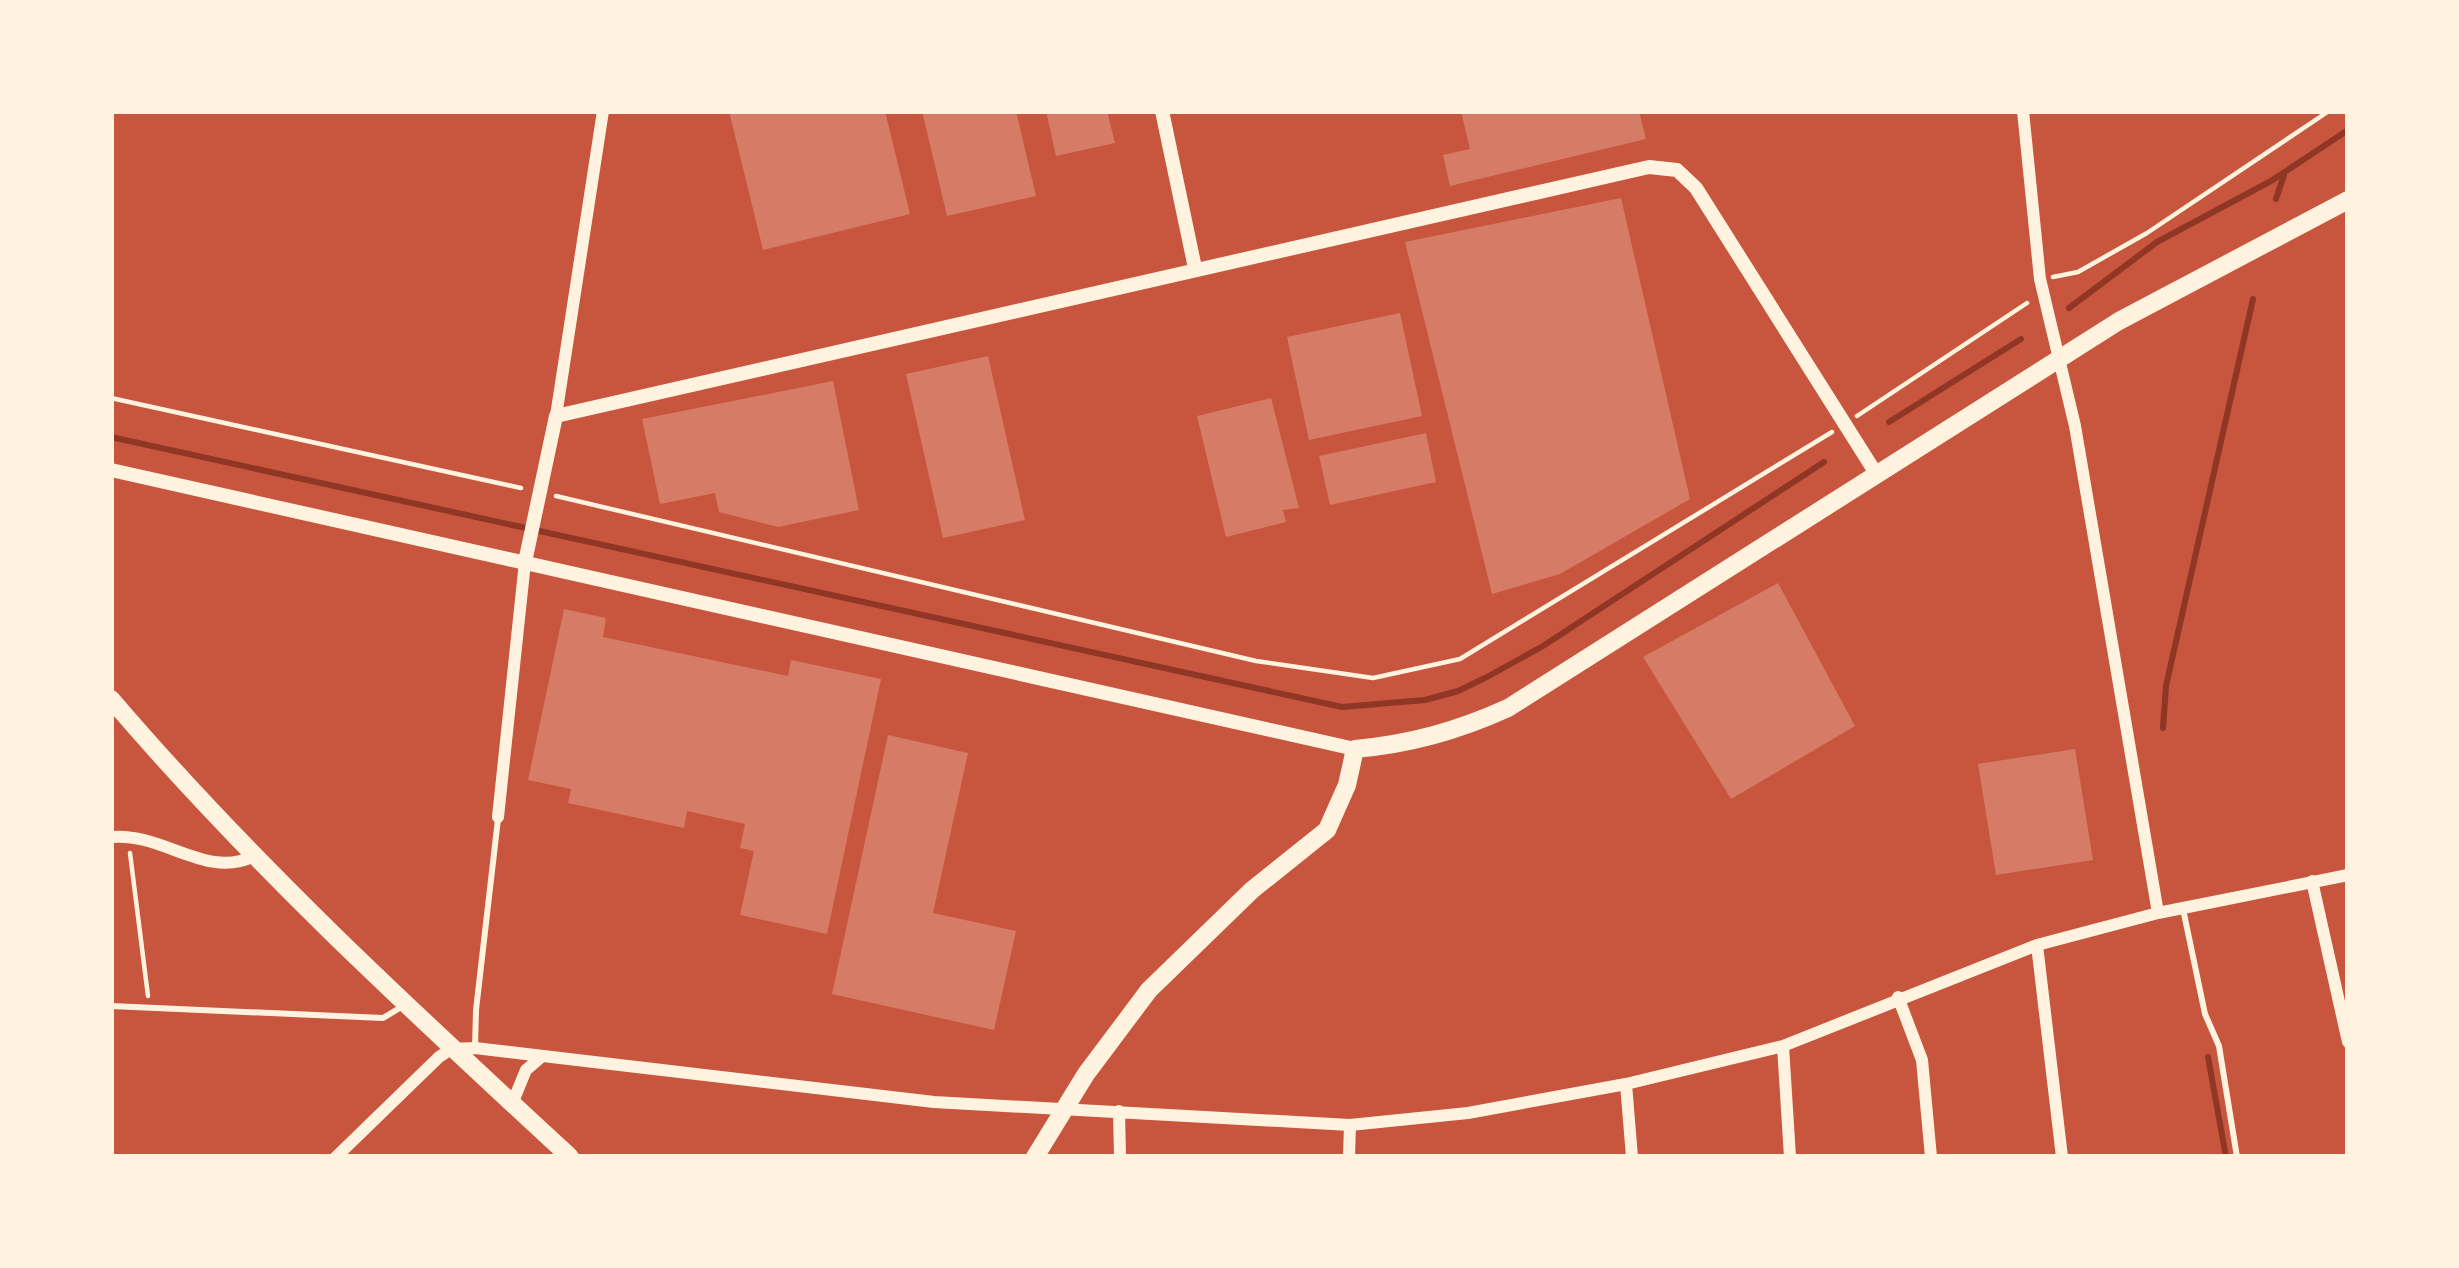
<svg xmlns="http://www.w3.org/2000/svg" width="2459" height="1268" viewBox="0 0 2459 1268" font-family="Helvetica,sans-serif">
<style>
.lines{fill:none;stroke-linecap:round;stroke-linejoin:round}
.stream{stroke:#8f3625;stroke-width:6}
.building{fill:#d67c66}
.path{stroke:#fff3e0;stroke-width:4.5}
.service{stroke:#fff3e0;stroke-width:6}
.minor{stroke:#fff3e0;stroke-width:12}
.tertiary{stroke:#fff3e0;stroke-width:14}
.primary{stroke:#fff3e0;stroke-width:18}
</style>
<rect width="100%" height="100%" fill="#c8553d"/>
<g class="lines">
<path class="stream" d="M 2276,199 L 2284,175
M 2069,308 L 2157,242 L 2271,181 L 2348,130
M 1889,422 L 2021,339
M 111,437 L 1342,707 L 1425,700 L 1458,691 L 1487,677 L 1543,646 L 1824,462
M 2163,728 L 2166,686 L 2253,299
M 2208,1057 L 2226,1157"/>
</g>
<path class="building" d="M 729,111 L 885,111 L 910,214 L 763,250 Z
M 922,111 L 1016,111 L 1036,196 L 947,216 Z
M 1046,111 L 1107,111 L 1115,143 L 1056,156 Z
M 1461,111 L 1639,111 L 1646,139 L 1450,186 L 1443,155 L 1470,149 Z
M 1621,198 L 1690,499 L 1560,574 L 1492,594 L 1405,242 Z
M 1400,313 L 1422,416 L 1309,440 L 1287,337 Z
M 988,356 L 1025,520 L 943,538 L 906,374 Z
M 833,381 L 859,510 L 778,527 L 719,512 L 715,493 L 660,504 L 642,419 Z
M 1271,398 L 1299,508 L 1283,510 L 1286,522 L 1226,537 L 1197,416 Z
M 1426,433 L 1436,482 L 1330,505 L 1319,456 Z
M 1778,583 L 1855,726 L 1731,799 L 1643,657 Z
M 564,609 L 606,618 L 603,637 L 788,676 L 791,660 L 881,679 L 827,934 L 740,915 L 754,851 L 740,848 L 745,824 L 687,811 L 684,828 L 568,803 L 571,789 L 528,780 Z
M 888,735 L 968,753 L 933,913 L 1016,931 L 994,1030 L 832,994 Z
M 2075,749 L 2093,860 L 1996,875 L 1978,764 Z"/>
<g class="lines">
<path class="path" d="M 2053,277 L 2078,272 L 2147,233 L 2329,111
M 111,398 L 521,488
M 1857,416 L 2027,303
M 556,496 L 1256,661 L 1373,678 L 1460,659 L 1832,432
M 130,853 L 148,996"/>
<path class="service" d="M 2183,909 L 2205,1014 L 2219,1046 L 2237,1157
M 111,1006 L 383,1018 L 403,1006
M 475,1048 L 476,1010 L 498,819"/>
<path class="minor" d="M 2023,111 L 2040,279 L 2075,426 L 2158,913
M 556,416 L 603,111
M 498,817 L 525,562
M 111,837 C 164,832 206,880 254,856
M 2312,881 L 2348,1042
M 2037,945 L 2062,1157
M 1898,997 L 1922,1060 L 1931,1157
M 1783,1046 L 1790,1157
M 1626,1084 L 1632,1157
M 512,1104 L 526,1070 L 540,1058
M 1119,1111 L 1120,1157
M 336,1157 L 439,1057 L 451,1049 L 475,1048 L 934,1102 L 1350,1125 L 1468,1113 L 1626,1084 L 1783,1046 L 2037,945 L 2158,913 L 2348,875
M 1349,1157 L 1350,1125"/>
<path class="tertiary" d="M 1162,111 L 1195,268
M 111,470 L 1355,749
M 525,562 L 556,416 L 1649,167 L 1677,170 L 1696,188 L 1877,475"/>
<path class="primary" d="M 111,699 C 252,864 411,1010 570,1157
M 1035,1157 L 1086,1074 L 1149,990 L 1252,890 L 1327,830 L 1347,785 L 1355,749 C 1410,744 1457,731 1508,708 L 2119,321 L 2348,200"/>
</g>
<rect width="2459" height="1268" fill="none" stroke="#fff3e0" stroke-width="228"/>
</svg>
